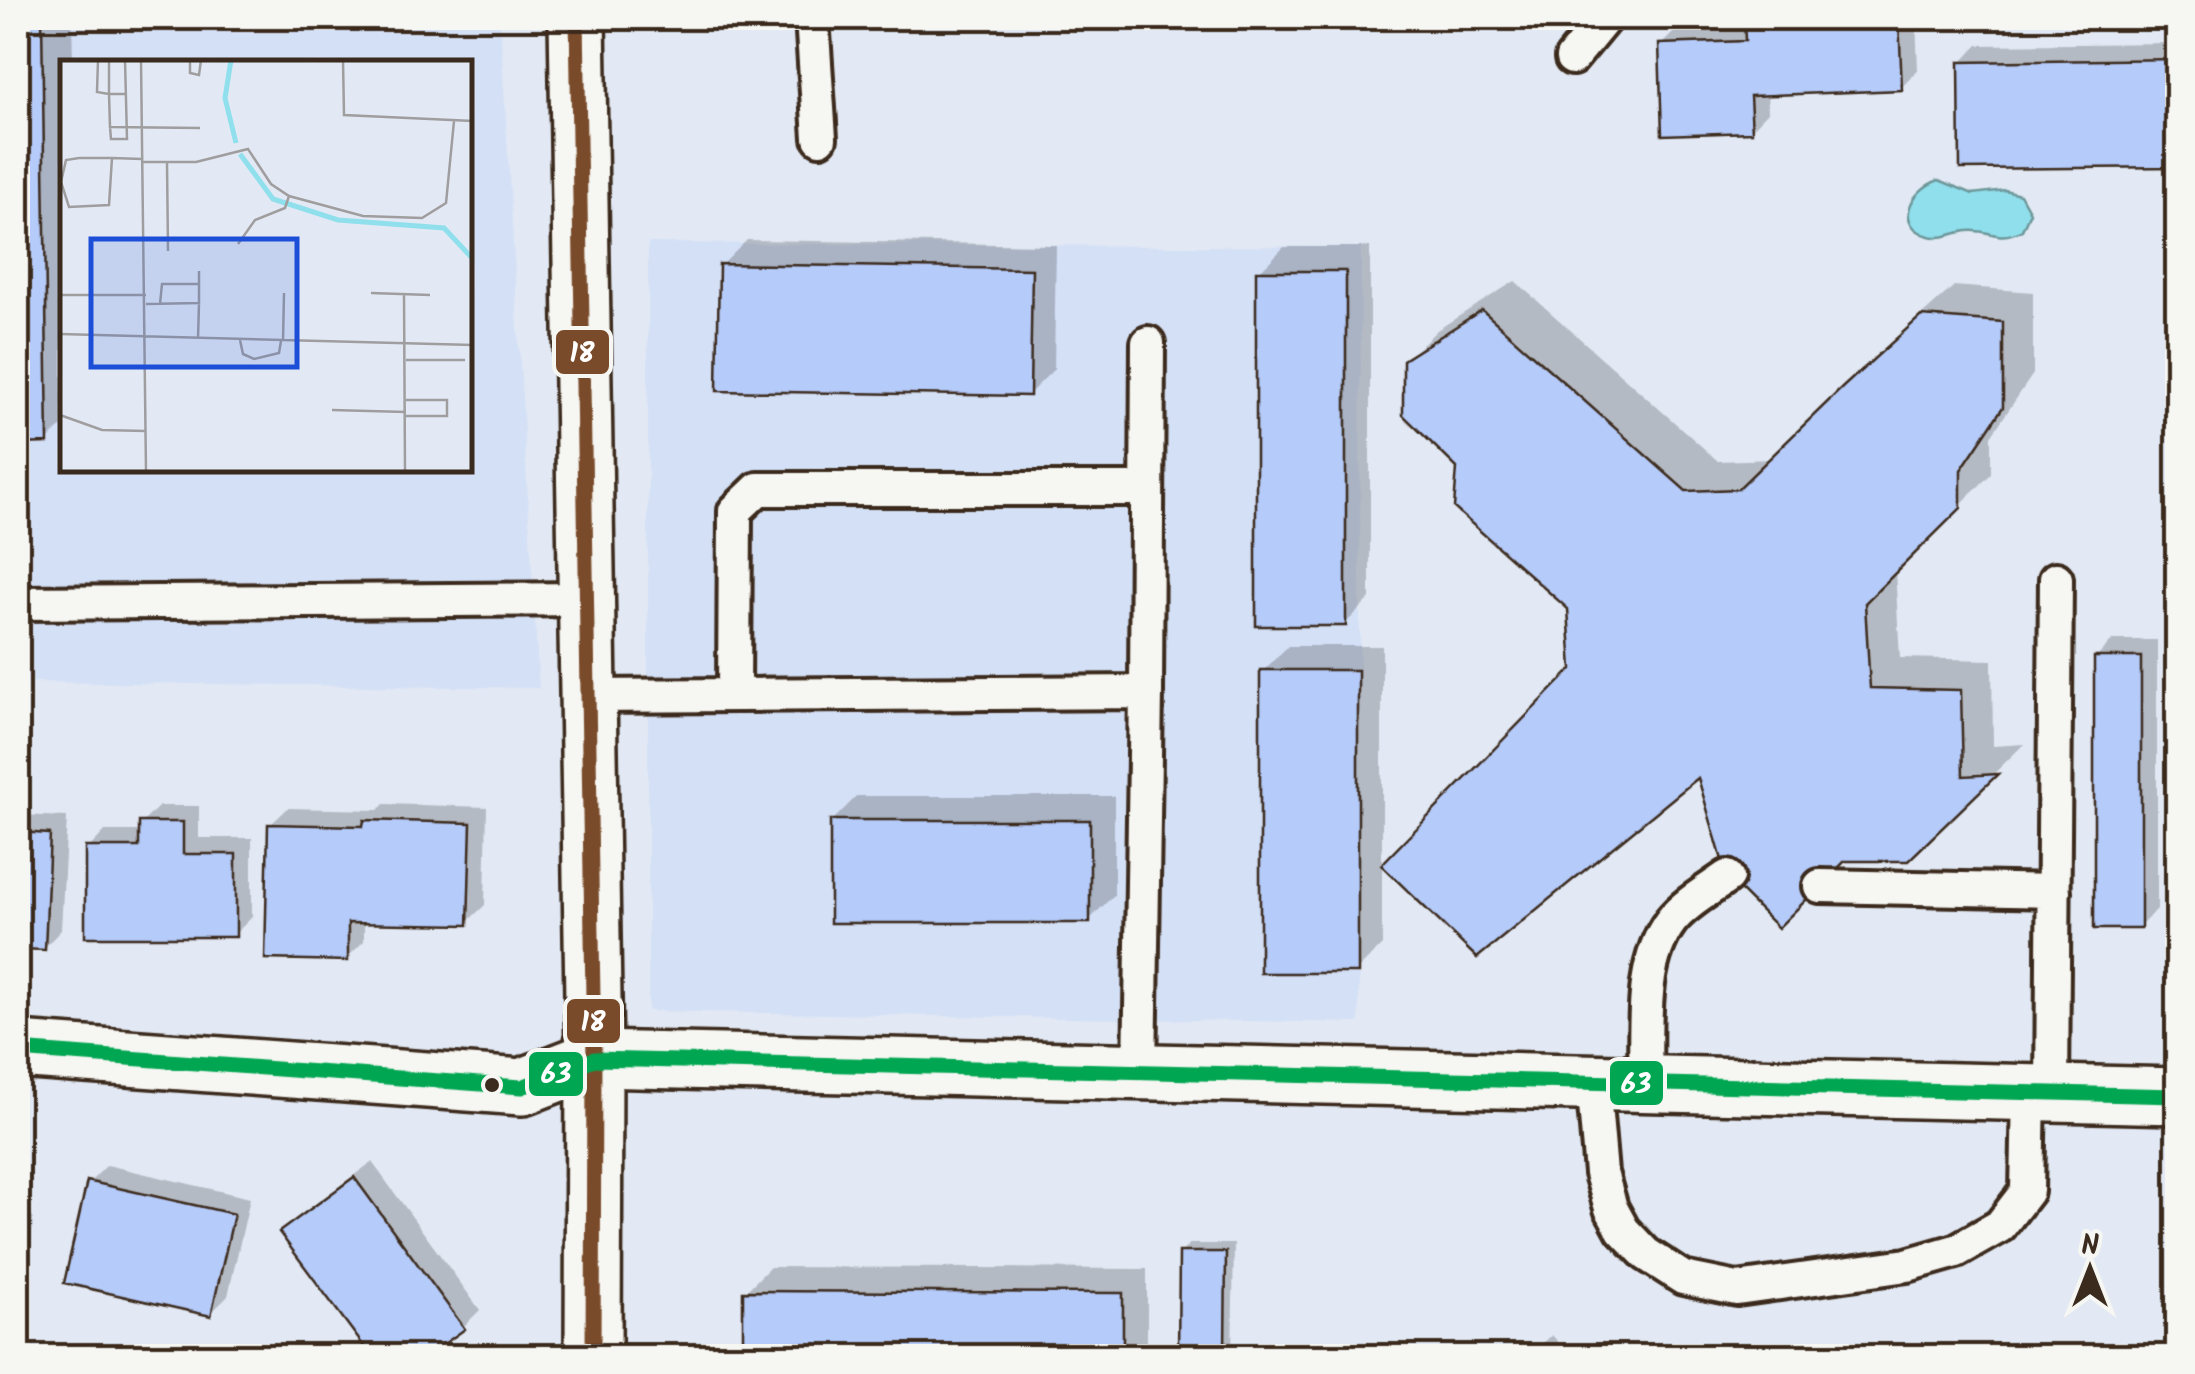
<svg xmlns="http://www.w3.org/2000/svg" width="2195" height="1374" viewBox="0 0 2195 1374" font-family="Kalam,sans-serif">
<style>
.built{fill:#d4e0f6;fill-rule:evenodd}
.water{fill:#8fdfec;stroke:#6d979a;stroke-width:2.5}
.shadow{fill:#0003}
.building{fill:#b5cbfa;stroke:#3b2a1e;stroke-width:2.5}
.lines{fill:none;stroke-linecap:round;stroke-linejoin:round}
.service-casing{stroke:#3b2a1e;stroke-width:40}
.minor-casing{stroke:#3b2a1e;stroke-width:62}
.secondary-casing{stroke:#3b2a1e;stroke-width:62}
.service{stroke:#f6f6f2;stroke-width:32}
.minor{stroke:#f6f6f2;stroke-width:55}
.secondary{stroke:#f6f6f2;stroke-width:55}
.bus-1-casing{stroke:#f6f6f2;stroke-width:22}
.bus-2-casing{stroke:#f6f6f2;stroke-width:22}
.bus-1{stroke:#7a4b2a;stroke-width:15}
.bus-2{stroke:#00a651;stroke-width:15}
.bus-dot{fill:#3b2a1e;stroke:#f6f6f2;stroke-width:4}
.inset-river{fill:none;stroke:#8fdfec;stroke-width:5}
.inset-road{fill:none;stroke:#9f9d9e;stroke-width:2.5}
.view{fill:#1d4ed8;fill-opacity:0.15;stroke:#1d4ed8;stroke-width:5}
.inset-edge{fill:none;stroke:#3b2a1e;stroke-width:5}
.line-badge{stroke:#f6f6f2;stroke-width:4}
.badge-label{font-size:28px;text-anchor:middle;font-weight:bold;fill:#fff}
</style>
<rect width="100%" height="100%" fill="#e2e9f4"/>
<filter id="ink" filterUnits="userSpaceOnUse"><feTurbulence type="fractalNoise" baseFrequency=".01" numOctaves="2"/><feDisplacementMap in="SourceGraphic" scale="20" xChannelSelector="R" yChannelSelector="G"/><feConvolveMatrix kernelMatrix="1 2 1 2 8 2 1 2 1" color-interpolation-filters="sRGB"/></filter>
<g filter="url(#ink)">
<path class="built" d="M 18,18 L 500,18 L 539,688 L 18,682 ZM 62,62 L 470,62 L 470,470 L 62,470 Z
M 648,243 L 1361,247 L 1359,1023 L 648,1011 Z"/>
<path class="water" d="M 1939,180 L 1973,194 L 2005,190 L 2020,194 L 2030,212 L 2022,230 C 1996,243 1993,229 1968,231 C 1955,232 1942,240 1929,236 C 1894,226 1909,190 1939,180 Z"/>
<path class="shadow" d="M 18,18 L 72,18 L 73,62 L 62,62 L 62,426 L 47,441 L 18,441 Z
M 1747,18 L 1916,18 L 1918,70 L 1901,88 L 1767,93 L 1768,112 L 1751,130 L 1661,45 L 1678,28 L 1747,25 Z
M 2178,43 L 2178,164 L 1961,63 L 1978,45 Z
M 747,240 L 1056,245 L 1054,369 L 1029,394 L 722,265 Z
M 1284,247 L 1370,247 L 1370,599 L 1345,624 L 1259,272 Z
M 1515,281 L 1718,461 L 1772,459 L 1877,356 L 1954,286 L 2033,292 L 2033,374 L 1991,436 L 1991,474 L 1895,570 L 1900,658 L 1992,660 L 1993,746 L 2024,744 L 1907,859 L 1699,774 L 1574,670 L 1571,608 L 1460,467 L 1405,361 L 1437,330 Z
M 2113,640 L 2157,640 L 2157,909 L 2140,926 L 2096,658 Z
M 1288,646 L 1382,646 L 1382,945 L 1357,970 L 1263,671 Z
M 18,791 L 21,791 L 20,815 L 67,817 L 61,930 L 44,948 L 18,947 Z
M 857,796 L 1114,796 L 1114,895 L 1089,920 L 832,821 Z
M 384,804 L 487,807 L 485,905 L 467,922 L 364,921 L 364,941 L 347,958 L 270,825 L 288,808 L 378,810 Z
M 159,806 L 199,806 L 199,838 L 252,838 L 252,917 L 235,934 L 88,849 L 105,831 L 142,831 L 142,823 Z
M 372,1162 L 480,1310 L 463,1327 L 422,1356 L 374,1356 L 283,1232 L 300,1215 Z
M 107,1165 L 250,1198 L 228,1296 L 210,1314 L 90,1182 Z
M 18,1216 L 33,1217 L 29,1289 L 18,1300 Z
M 1189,1244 L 1234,1244 L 1232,1356 L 1180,1356 L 1181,1253 Z
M 770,1267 L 1147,1269 L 1147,1356 L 745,1356 L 745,1292 Z
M 1552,1335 L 1565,1350 L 1594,1343 L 1606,1356 L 1529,1356 Z
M 1704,1347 L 1706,1356 L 1667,1356 Z"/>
<path class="building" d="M 18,18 L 42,18 L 48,443 L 18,444 Z
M 1744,18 L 1899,18 L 1902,90 L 1750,96 L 1752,132 L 1662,135 L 1659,44 L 1745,41 Z
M 2178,59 L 2178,167 L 1960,169 L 1959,62 Z
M 719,264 L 1032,269 L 1030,396 L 717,391 Z
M 1256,271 L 1346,271 L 1346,626 L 1256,626 Z
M 1482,310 L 1686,491 L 1738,489 L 1843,387 L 1921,316 L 2003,322 L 2003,407 L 1961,470 L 1961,508 L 1865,603 L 1870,688 L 1961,690 L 1963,776 L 1998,774 L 1908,861 L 1845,861 L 1778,928 L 1727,877 L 1698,778 L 1477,958 L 1381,865 L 1572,669 L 1568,609 L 1454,508 L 1457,468 L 1403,415 L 1403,360 Z
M 2094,657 L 2141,657 L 2141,929 L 2094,929 Z
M 1260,670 L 1358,670 L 1358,973 L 1260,973 Z
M 364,820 L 471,823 L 468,925 L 348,923 L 348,961 L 265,959 L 268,824 L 363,826 Z
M 830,820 L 1090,820 L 1090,923 L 830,923 Z
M 139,822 L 183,822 L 183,854 L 236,854 L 236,937 L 85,937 L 85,847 L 139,847 Z
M 18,832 L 50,834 L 45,950 L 18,949 Z
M 354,1177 L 465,1329 L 427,1356 L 371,1356 L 279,1232 Z
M 87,1181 L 234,1214 L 211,1316 L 64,1283 Z
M 1179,1252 L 1226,1252 L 1225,1356 L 1178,1356 Z
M 743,1291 L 1123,1293 L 1123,1356 L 743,1356 Z"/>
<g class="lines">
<g class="service-casing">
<path id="service" d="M 812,18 L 820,138
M 1572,58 L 1605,18
M 18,603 L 586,599
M 734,695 L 735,511 L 758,489 L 1147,489
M 588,696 L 1146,692 L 1148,343
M 1820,886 L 2054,891
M 1140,1072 L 1146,692
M 1593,1082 L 1601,1173 L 1611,1208 L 1623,1230 L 1646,1254 L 1683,1278 L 1737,1289 L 1907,1265 L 1956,1251 L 2000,1226 L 2027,1191 L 2029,1092
M 1645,1083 C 1647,1032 1638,965 1671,921 C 1684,904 1709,890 1727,877
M 2052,1093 L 2056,579"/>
</g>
<g class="minor-casing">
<path id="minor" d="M 18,1050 L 522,1087 L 594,1059 L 2178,1096"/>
</g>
<g class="secondary-casing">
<path id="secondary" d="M 577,18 L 594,1059 L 593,1356"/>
</g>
<use href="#service" class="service"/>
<use href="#minor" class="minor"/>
<use href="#secondary" class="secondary"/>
<g class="bus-1-casing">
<path id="bus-1" d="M 577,18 L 594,1059 L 593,1356"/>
</g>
<g class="bus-2-casing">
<path id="bus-2" d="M 18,1050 L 522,1087 L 594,1059 L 2178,1096"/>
</g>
<use href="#bus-1" class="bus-1"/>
<use href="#bus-2" class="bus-2"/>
</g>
</g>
<circle class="bus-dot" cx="492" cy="1085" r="9"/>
<g transform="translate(60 60)">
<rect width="412" height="412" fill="#e2e9f4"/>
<path class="inset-river" d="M 171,0 L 165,38 L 176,83M 180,94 L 213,139 L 278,160 L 384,168 L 413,199"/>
<path class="inset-road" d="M 38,0 L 37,32 L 49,34 L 50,67 L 140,68M 49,0 L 49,34 L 66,34M 81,0 L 86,412M 130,0 L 130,13 L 139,15 L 141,0M 283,0 L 284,55 L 413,61M 50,67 L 51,79 L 67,79 L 65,0M 52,98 L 49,145 L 9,147 L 1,122 L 6,100 L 19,98 L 52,98 L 82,99M 82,102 L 136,102 L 188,89 L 211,124 L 229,136 L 303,156 L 362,158 L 386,143 L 394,61M 107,102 L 108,191M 178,184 L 195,160 L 225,148 L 229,136M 311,233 L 370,235M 344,234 L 345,412M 0,235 L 86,235M 86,244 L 139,243 L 139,211M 100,244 L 102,224 L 139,224M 0,274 L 413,285M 138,279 L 139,243M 180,280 L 183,294 L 194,299 L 219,293 L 221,281M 223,281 L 224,233M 346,300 L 405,300M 272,350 L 346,352M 0,355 L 42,370 L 86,371M 346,356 L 387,356 L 387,340 L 346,340"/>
<path class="view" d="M 31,179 L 237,179 L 237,307 L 31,307 Z"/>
<rect width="412" height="412" class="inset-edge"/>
</g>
<g class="line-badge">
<rect x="554" y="328" width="57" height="48" rx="10" fill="#7a4b2a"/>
<rect x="565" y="997" width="57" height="48" rx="10" fill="#7a4b2a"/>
<rect x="527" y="1050" width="58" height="48" rx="10" fill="#00a651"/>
<rect x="1608" y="1059" width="57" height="48" rx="10" fill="#00a651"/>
</g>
<g class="badge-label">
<text x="582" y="362">18</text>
<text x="593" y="1031">18</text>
<text x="556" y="1083">63</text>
<text x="1636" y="1093">63</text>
</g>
<rect width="2195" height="1374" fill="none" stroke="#f6f6f2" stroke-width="60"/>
<rect x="30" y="30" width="2135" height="1314" fill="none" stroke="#3b2a1e" stroke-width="4" filter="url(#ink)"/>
<g transform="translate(2090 1269)" stroke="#f6f6f2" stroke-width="8" paint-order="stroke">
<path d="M0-8L18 38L0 25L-18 38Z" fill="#3b2a1e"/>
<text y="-15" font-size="28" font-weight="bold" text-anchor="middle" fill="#3b2a1e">N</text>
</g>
</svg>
